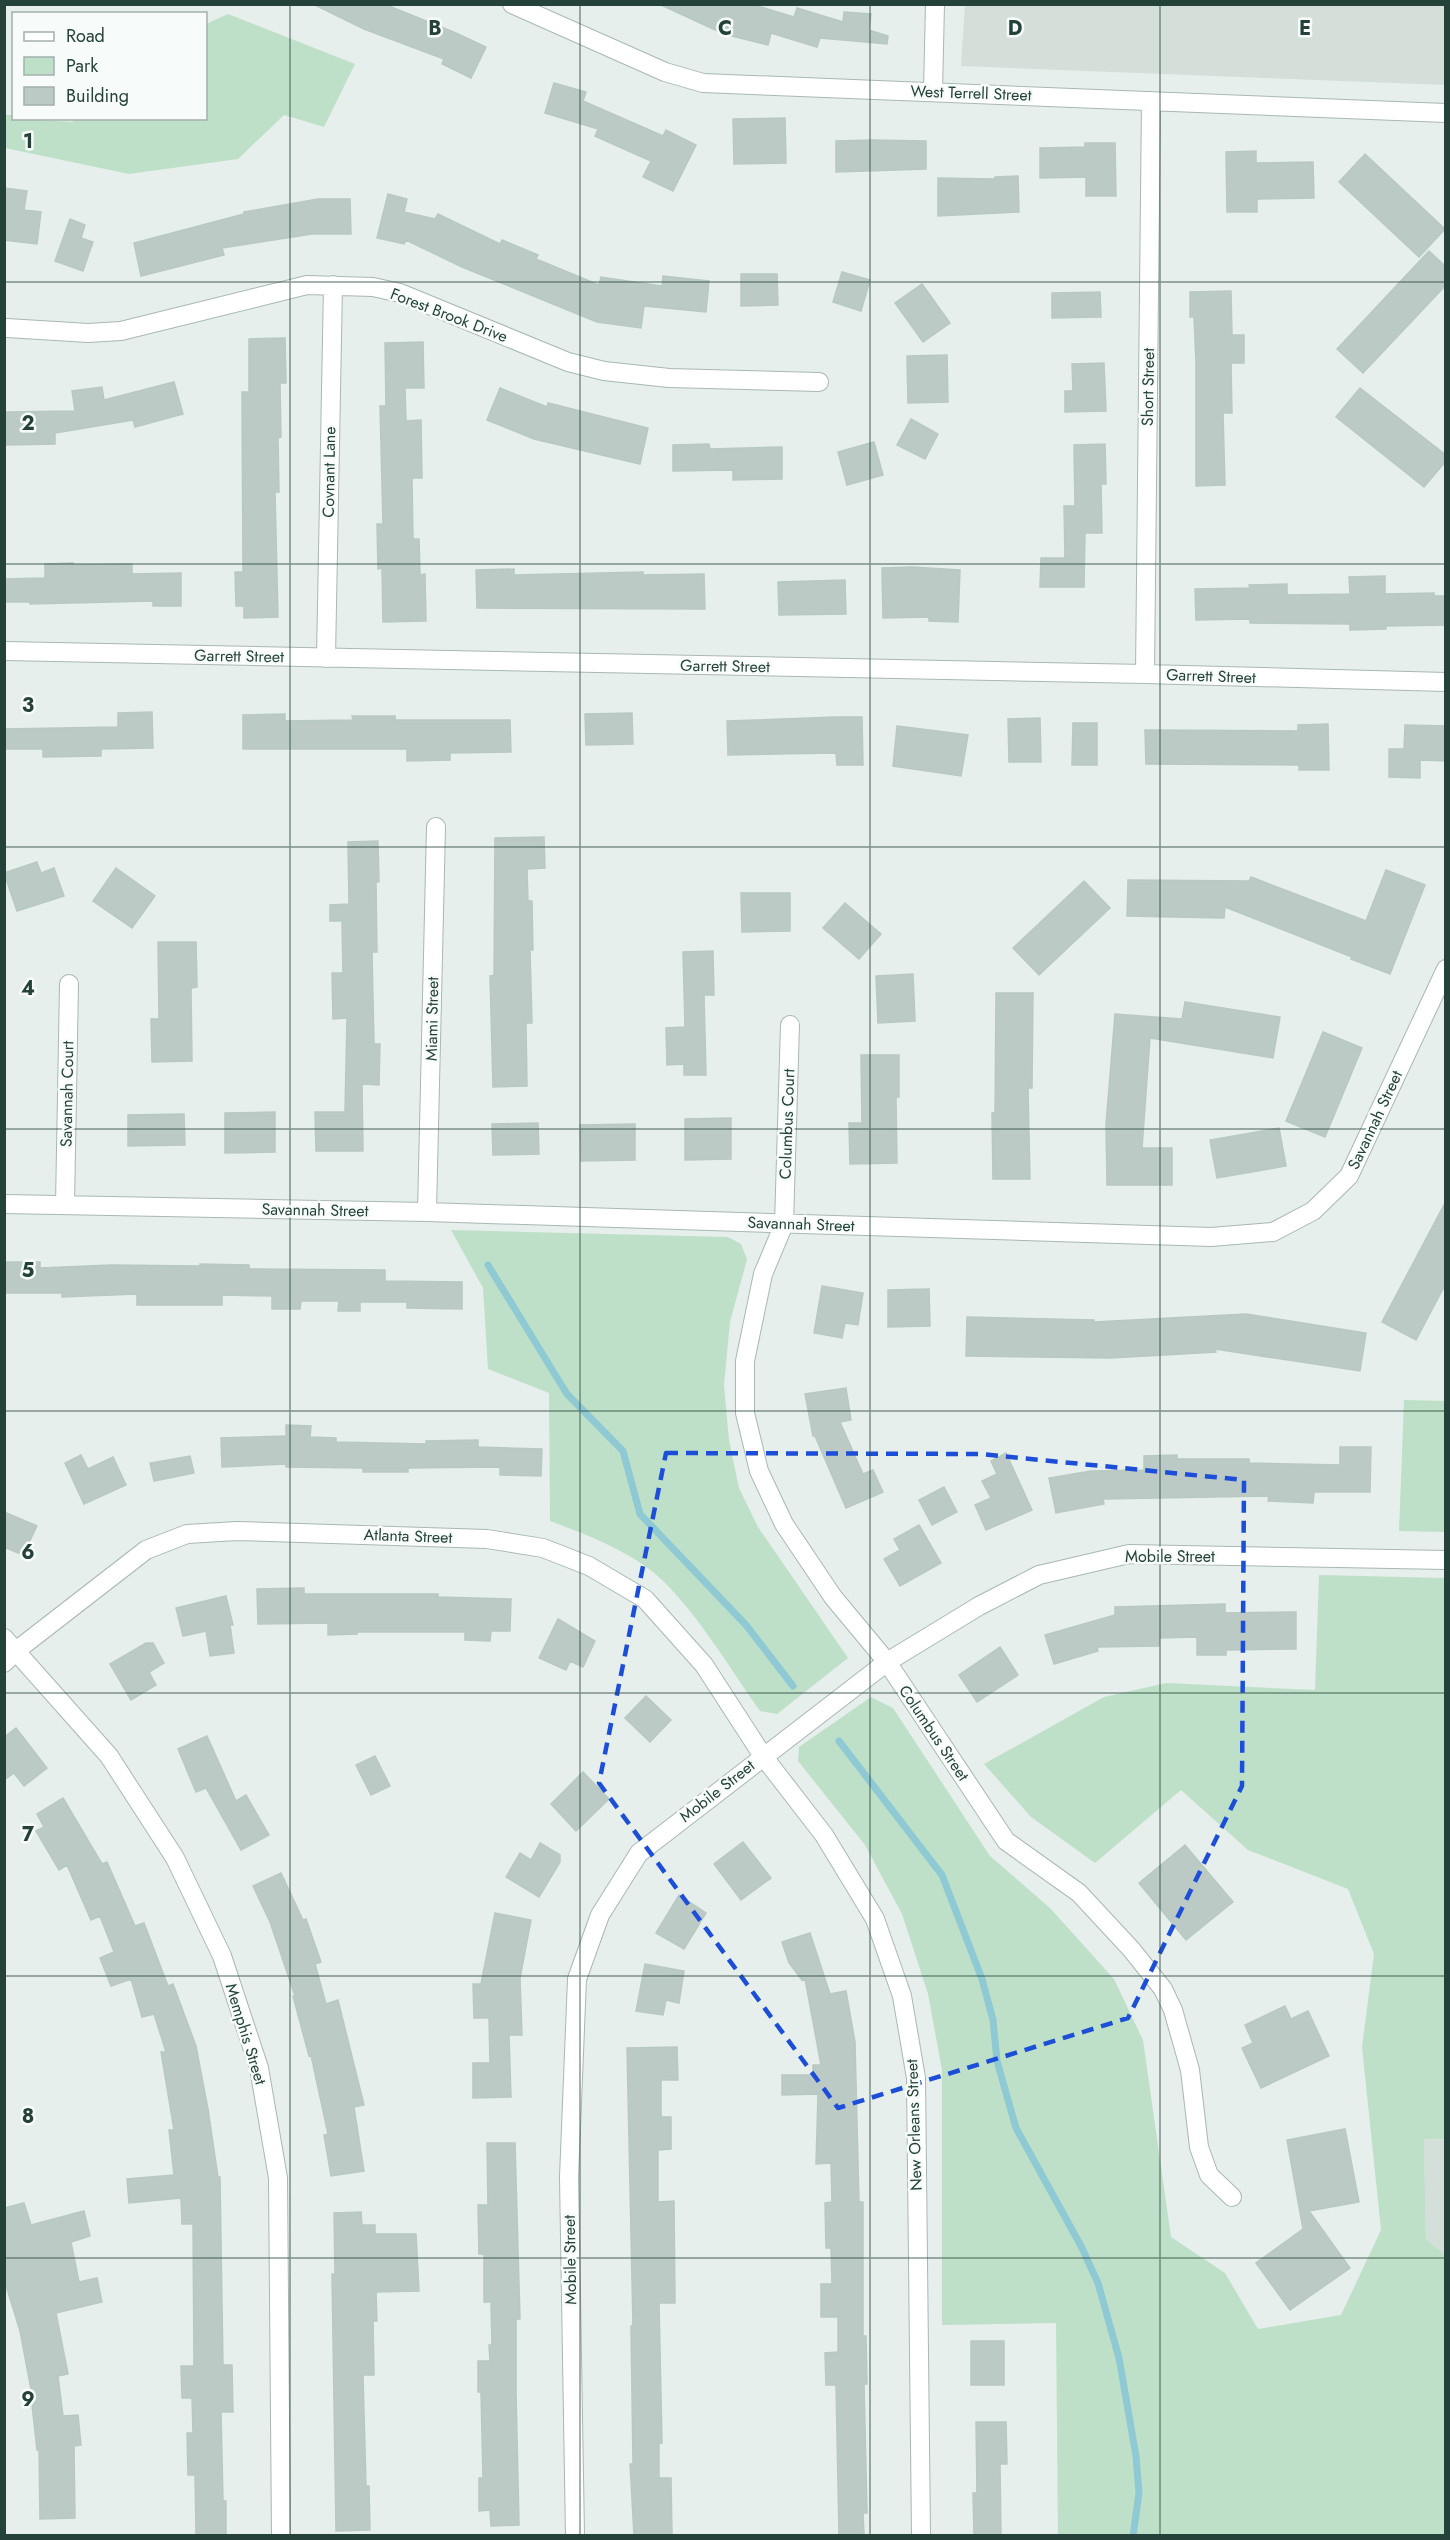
<svg xmlns="http://www.w3.org/2000/svg" width="1450" height="2540" viewBox="0 0 1450 2540" font-family="Jost,sans-serif">
<style>
.built{fill:#d4dfda}
.green{fill:#bfe0c8}
.lines{fill:none;stroke-linecap:round;stroke-linejoin:round}
.stream{stroke:#8ec9d4;stroke-width:7}
.building{fill:#bbcac4;stroke:#b8c9c2;stroke-width:1.5}
.street-casing{stroke:#a8b8b2;stroke-width:20}
.street{stroke:#fff;stroke-width:18}
.marked{fill:none;stroke:#1d4ed8;stroke-width:4.5;stroke-dasharray:12 8;stroke-linejoin:round}
.grid{fill:none;stroke:#24423a;stroke-width:1.5;stroke-opacity:0.55}
.labels{text-anchor:middle;dominant-baseline:central;stroke-width:5;stroke-linejoin:round;paint-order:stroke}
.street-label{font-size:16px;fill:#24423a;stroke:#f7fbf9}
.grid-label{font-size:20px;text-anchor:middle;font-weight:bold;fill:#24423a;stroke:#f7fbf9;stroke-width:5;stroke-linejoin:round;paint-order:stroke}
</style>
<rect width="100%" height="100%" fill="#e6efeb"/>
<path class="built" d="M 965,5 L 1445,5 L 1445,85 L 961,66 Z
M 1424,2138 L 1445,2139 L 1445,2255 L 1426,2239 Z"/>
<path class="green" d="M 228,14 L 355,64 L 324,127 L 284,115 L 238,159 L 129,174 L 5,148 L 5,115 L 13,115 L 14,118 L 73,122 L 74,118 L 206,118 L 206,24 Z
M 451,1230 L 728,1237 L 741,1244 L 747,1259 L 730,1322 L 724,1385 L 729,1440 L 739,1488 L 758,1527 L 848,1658 L 777,1714 L 760,1711 C 730,1669 687,1595 645,1566 C 614,1545 585,1534 550,1521 L 549,1393 L 488,1369 L 483,1288 Z
M 1404,1400 L 1445,1401 L 1445,1532 L 1399,1531 Z
M 1319,1575 L 1445,1578 L 1446,2139 L 1424,2139 L 1426,2239 L 1445,2255 L 1445,2535 L 1058,2535 L 1056,2323 L 942,2325 L 942,2070 L 928,1994 L 902,1914 L 865,1845 L 798,1761 L 799,1747 L 871,1697 L 893,1708 L 990,1856 L 1050,1908 L 1114,1979 L 1143,2040 L 1171,2237 L 1225,2273 L 1258,2329 L 1341,2315 L 1381,2230 L 1362,2047 L 1374,1954 L 1348,1889 L 1248,1850 L 1181,1790 L 1095,1863 L 1031,1817 L 984,1764 L 1104,1697 L 1166,1683 L 1315,1690 Z"/>
<g class="lines">
<path class="stream" d="M 488,1265 L 567,1394 L 623,1451 L 640,1514 L 746,1625 L 793,1686
M 839,1741 L 942,1875 L 982,1979 L 993,2020 L 997,2061 L 1016,2128 L 1081,2246 L 1098,2283 L 1119,2358 L 1136,2456 L 1139,2493 L 1133,2536"/>
</g>
<path class="building" d="M 313,4 L 384,4 L 456,33 L 486,47 L 471,78 L 442,64 L 444,59 L 364,29 Z
M 659,4 L 751,4 L 794,17 L 797,8 L 843,22 L 844,12 L 871,14 L 869,30 L 888,36 L 887,44 L 820,38 L 817,47 L 771,33 L 768,45 L 724,34 Z
M 554,83 L 586,92 L 583,101 L 663,136 L 666,130 L 696,145 L 673,191 L 643,177 L 651,161 L 595,136 L 598,129 L 545,113 Z
M 785,118 L 786,163 L 734,164 L 733,119 Z
M 872,140 L 926,141 L 926,169 L 836,172 L 836,141 Z
M 1085,143 L 1115,143 L 1116,196 L 1086,196 L 1086,177 L 1040,178 L 1040,148 L 1085,147 Z
M 1256,151 L 1256,163 L 1313,162 L 1314,198 L 1257,199 L 1257,212 L 1227,212 L 1226,152 Z
M 1365,154 L 1445,229 L 1419,257 L 1339,182 Z
M 1018,176 L 1019,212 L 938,216 L 938,178 L 995,179 L 995,177 Z
M 4,188 L 27,191 L 24,210 L 41,212 L 37,244 L 4,240 Z
M 388,194 L 407,199 L 404,212 L 435,219 L 438,214 L 500,244 L 502,240 L 538,255 L 536,259 L 599,285 L 601,277 L 662,286 L 663,276 L 709,281 L 706,312 L 644,306 L 641,328 L 597,322 L 462,267 L 406,240 L 404,244 L 377,238 Z
M 318,199 L 350,199 L 351,234 L 312,234 L 222,248 L 224,255 L 141,276 L 134,243 L 244,214 L 244,212 Z
M 70,219 L 85,225 L 81,238 L 93,242 L 83,271 L 55,261 Z
M 1429,251 L 1446,267 L 1446,285 L 1363,373 L 1337,349 Z
M 842,272 L 870,280 L 861,311 L 833,302 Z
M 741,274 L 777,274 L 778,305 L 741,306 Z
M 922,284 L 950,323 L 923,342 L 895,303 Z
M 1231,291 L 1232,335 L 1244,335 L 1244,363 L 1231,363 L 1232,413 L 1223,413 L 1225,485 L 1196,486 L 1196,363 L 1194,317 L 1190,317 L 1190,292 Z
M 1100,292 L 1101,317 L 1052,318 L 1052,293 Z
M 285,338 L 286,383 L 280,383 L 281,437 L 278,438 L 279,492 L 275,492 L 278,617 L 244,618 L 244,606 L 236,606 L 235,572 L 243,572 L 242,392 L 249,392 L 249,339 Z
M 423,342 L 424,388 L 405,388 L 406,421 L 421,420 L 422,478 L 412,478 L 413,539 L 419,539 L 420,575 L 425,574 L 426,621 L 383,622 L 382,568 L 378,569 L 377,524 L 383,524 L 380,406 L 386,406 L 385,343 Z
M 947,355 L 948,402 L 908,403 L 907,356 Z
M 1104,363 L 1106,411 L 1065,412 L 1065,391 L 1073,391 L 1072,364 Z
M 174,382 L 183,414 L 135,427 L 133,420 L 55,433 L 55,444 L 6,445 L 6,412 L 75,411 L 72,391 L 102,387 L 104,400 Z
M 500,388 L 547,407 L 548,403 L 648,428 L 640,464 L 534,439 L 487,420 Z
M 1360,388 L 1446,455 L 1446,461 L 1424,487 L 1336,417 Z
M 911,419 L 938,434 L 925,459 L 897,445 Z
M 874,442 L 883,475 L 847,485 L 838,452 Z
M 709,444 L 710,449 L 782,447 L 782,479 L 733,480 L 733,470 L 673,471 L 673,445 Z
M 1105,444 L 1106,484 L 1101,484 L 1102,533 L 1085,533 L 1084,587 L 1040,587 L 1041,558 L 1065,558 L 1064,506 L 1075,506 L 1074,445 Z
M 73,563 L 73,565 L 132,564 L 132,574 L 181,573 L 181,606 L 153,606 L 153,601 L 30,604 L 30,602 L 4,602 L 4,579 L 45,578 L 45,564 Z
M 912,567 L 960,570 L 958,622 L 929,621 L 929,617 L 883,618 L 882,568 Z
M 514,569 L 514,575 L 643,572 L 643,575 L 704,574 L 705,609 L 477,608 L 476,570 Z
M 1385,576 L 1385,594 L 1434,593 L 1434,596 L 1446,596 L 1446,625 L 1386,626 L 1386,629 L 1350,630 L 1350,624 L 1250,623 L 1250,619 L 1196,620 L 1195,589 L 1250,588 L 1249,585 L 1287,584 L 1287,595 L 1350,594 L 1349,577 Z
M 845,580 L 846,614 L 779,615 L 778,582 Z
M 152,712 L 153,748 L 101,749 L 101,756 L 43,757 L 43,749 L 4,749 L 4,729 L 118,727 L 118,713 Z
M 632,713 L 633,744 L 586,745 L 585,714 Z
M 285,714 L 285,721 L 353,720 L 352,716 L 395,716 L 395,720 L 510,720 L 511,752 L 450,753 L 450,760 L 407,761 L 407,749 L 243,749 L 243,715 Z
M 836,717 L 862,717 L 863,765 L 837,765 L 836,753 L 728,755 L 727,721 Z
M 1040,718 L 1041,762 L 1009,762 L 1008,719 Z
M 1073,723 L 1097,723 L 1097,765 L 1072,765 Z
M 1328,724 L 1329,770 L 1299,770 L 1299,765 L 1146,764 L 1145,730 L 1298,731 L 1298,725 Z
M 1405,725 L 1446,726 L 1446,761 L 1420,760 L 1420,778 L 1389,777 L 1389,749 L 1404,749 Z
M 897,726 L 968,735 L 961,776 L 893,766 Z
M 544,837 L 545,868 L 527,869 L 528,901 L 532,901 L 533,950 L 530,950 L 532,1023 L 526,1023 L 527,1086 L 493,1087 L 490,976 L 494,975 L 495,838 Z
M 378,841 L 379,882 L 376,882 L 377,952 L 372,952 L 374,1044 L 380,1044 L 379,1085 L 362,1084 L 363,1151 L 316,1151 L 315,1112 L 345,1112 L 347,1018 L 333,1019 L 332,973 L 343,973 L 342,921 L 330,921 L 330,905 L 349,904 L 348,842 Z
M 37,862 L 41,873 L 54,868 L 64,896 L 17,911 L 4,873 Z
M 116,868 L 155,896 L 132,928 L 93,901 Z
M 1386,870 L 1425,885 L 1390,974 L 1351,959 L 1352,957 L 1225,907 L 1224,918 L 1127,916 L 1128,880 L 1249,881 L 1251,877 L 1366,921 Z
M 1084,881 L 1110,908 L 1039,975 L 1013,948 Z
M 741,893 L 790,893 L 790,931 L 742,932 Z
M 845,903 L 881,934 L 859,959 L 823,928 Z
M 158,942 L 196,942 L 197,987 L 191,988 L 192,1061 L 152,1062 L 151,1019 L 159,1019 Z
M 713,951 L 714,995 L 704,995 L 706,1075 L 684,1075 L 684,1064 L 667,1065 L 666,1028 L 685,1027 L 683,952 Z
M 913,974 L 915,1021 L 878,1023 L 876,976 Z
M 996,993 L 1033,993 L 1032,1088 L 1028,1088 L 1030,1179 L 993,1179 L 992,1113 L 995,1113 Z
M 1185,1002 L 1280,1017 L 1273,1058 L 1150,1038 L 1142,1148 L 1172,1148 L 1172,1185 L 1107,1185 L 1106,1124 L 1115,1014 L 1182,1019 Z
M 1323,1032 L 1362,1048 L 1325,1137 L 1286,1121 Z
M 861,1055 L 899,1055 L 899,1097 L 896,1097 L 897,1163 L 850,1164 L 849,1123 L 862,1123 Z
M 275,1112 L 275,1152 L 225,1153 L 225,1113 Z
M 184,1114 L 185,1145 L 128,1146 L 128,1115 Z
M 731,1118 L 731,1159 L 685,1160 L 685,1119 Z
M 538,1123 L 539,1154 L 493,1155 L 492,1124 Z
M 635,1124 L 635,1160 L 581,1161 L 580,1125 Z
M 1279,1128 L 1286,1166 L 1217,1178 L 1210,1140 Z
M 1446,1201 L 1446,1283 L 1416,1340 L 1382,1322 Z
M 4,1262 L 40,1262 L 40,1268 L 111,1265 L 200,1266 L 200,1264 L 249,1265 L 249,1269 L 385,1270 L 385,1281 L 462,1282 L 462,1309 L 407,1308 L 407,1302 L 360,1302 L 360,1311 L 338,1311 L 339,1301 L 301,1301 L 300,1309 L 272,1309 L 272,1296 L 222,1295 L 222,1305 L 137,1305 L 137,1294 L 62,1297 L 62,1293 L 4,1293 Z
M 822,1286 L 863,1293 L 858,1325 L 845,1323 L 842,1338 L 814,1333 Z
M 929,1289 L 930,1326 L 888,1327 L 888,1290 Z
M 1246,1314 L 1366,1333 L 1360,1371 L 1215,1349 L 1216,1352 L 1111,1358 L 966,1356 L 967,1317 L 1094,1320 L 1094,1322 Z
M 846,1388 L 851,1420 L 840,1422 L 863,1474 L 873,1470 L 883,1492 L 846,1508 L 815,1436 L 813,1436 L 805,1394 Z
M 286,1425 L 311,1426 L 310,1437 L 336,1438 L 336,1442 L 426,1444 L 426,1441 L 478,1440 L 478,1447 L 542,1449 L 541,1476 L 500,1475 L 500,1467 L 408,1468 L 408,1472 L 363,1472 L 363,1468 L 286,1467 L 286,1464 L 222,1467 L 221,1438 L 286,1436 Z
M 1340,1447 L 1371,1447 L 1370,1492 L 1314,1492 L 1313,1503 L 1268,1501 L 1269,1496 L 1103,1499 L 1104,1504 L 1056,1513 L 1049,1478 L 1091,1471 L 1144,1470 L 1144,1456 L 1177,1455 L 1177,1459 L 1249,1459 L 1249,1463 L 1340,1465 Z
M 1006,1453 L 1032,1510 L 986,1530 L 975,1505 L 991,1498 L 982,1481 L 997,1474 L 991,1461 Z
M 81,1455 L 88,1469 L 113,1457 L 126,1485 L 84,1504 L 65,1463 Z
M 190,1456 L 194,1473 L 154,1481 L 150,1463 Z
M 944,1487 L 957,1512 L 932,1525 L 919,1500 Z
M 4,1512 L 37,1526 L 23,1555 L 4,1547 Z
M 919,1525 L 941,1563 L 900,1586 L 884,1559 L 900,1550 L 894,1539 Z
M 304,1588 L 304,1594 L 438,1594 L 438,1597 L 511,1599 L 510,1631 L 491,1631 L 490,1641 L 465,1640 L 465,1632 L 357,1632 L 357,1634 L 328,1635 L 328,1623 L 258,1624 L 257,1589 Z
M 226,1596 L 233,1625 L 230,1625 L 234,1653 L 210,1656 L 206,1631 L 183,1636 L 176,1608 Z
M 1225,1604 L 1225,1613 L 1296,1612 L 1296,1649 L 1226,1650 L 1226,1655 L 1197,1655 L 1197,1637 L 1159,1638 L 1159,1646 L 1097,1647 L 1098,1651 L 1054,1664 L 1045,1635 L 1115,1615 L 1115,1607 Z
M 558,1619 L 595,1641 L 583,1667 L 570,1661 L 566,1670 L 539,1658 Z
M 146,1643 L 153,1643 L 164,1663 L 149,1672 L 156,1685 L 131,1700 L 110,1664 Z
M 1000,1647 L 1018,1675 L 977,1702 L 959,1675 Z
M 646,1696 L 671,1720 L 650,1742 L 625,1718 Z
M 16,1728 L 47,1768 L 24,1786 L 14,1773 L 4,1780 L 4,1737 Z
M 207,1736 L 236,1801 L 246,1795 L 269,1835 L 241,1850 L 206,1788 L 196,1792 L 178,1749 Z
M 375,1756 L 390,1786 L 371,1795 L 356,1765 Z
M 583,1772 L 609,1799 L 576,1831 L 551,1804 Z
M 63,1798 L 102,1864 L 107,1862 L 135,1926 L 144,1923 L 168,1986 L 173,1984 L 196,2046 L 208,2109 L 218,2177 L 220,2177 L 223,2365 L 232,2365 L 233,2412 L 221,2412 L 223,2501 L 226,2501 L 226,2535 L 196,2535 L 195,2475 L 188,2475 L 187,2433 L 193,2433 L 192,2398 L 182,2398 L 181,2366 L 194,2366 L 193,2224 L 182,2224 L 181,2198 L 129,2203 L 127,2179 L 174,2175 L 169,2130 L 174,2130 L 161,2052 L 166,2052 L 154,2014 L 142,2017 L 131,1979 L 111,1986 L 100,1958 L 114,1952 L 100,1916 L 91,1920 L 67,1865 L 59,1870 L 36,1831 L 44,1827 L 37,1814 Z
M 743,1842 L 771,1878 L 741,1900 L 714,1864 Z
M 540,1843 L 560,1855 L 560,1862 L 539,1897 L 506,1877 L 520,1853 L 531,1860 Z
M 1185,1845 L 1233,1902 L 1186,1940 L 1139,1883 Z
M 281,1873 L 303,1920 L 306,1919 L 321,1962 L 315,1964 L 326,2004 L 338,2000 L 364,2105 L 354,2107 L 364,2171 L 331,2176 L 324,2135 L 328,2134 L 311,2055 L 309,2056 L 293,1996 L 295,1996 L 270,1922 L 253,1886 Z
M 679,1895 L 706,1913 L 684,1949 L 656,1933 Z
M 495,1913 L 531,1920 L 520,1978 L 522,2035 L 509,2035 L 511,2097 L 473,2098 L 473,2063 L 490,2063 L 489,2018 L 474,2018 L 473,1984 L 481,1984 Z
M 810,1933 L 830,1994 L 846,1991 L 855,2042 L 859,2202 L 863,2202 L 863,2336 L 866,2336 L 867,2384 L 864,2384 L 867,2513 L 863,2513 L 864,2535 L 839,2535 L 836,2385 L 826,2385 L 825,2353 L 838,2352 L 838,2317 L 821,2317 L 821,2284 L 832,2284 L 831,2248 L 826,2248 L 825,2203 L 832,2202 L 831,2163 L 816,2164 L 818,2094 L 782,2095 L 782,2075 L 813,2075 L 813,2065 L 821,2065 L 805,1979 L 802,1980 L 789,1963 L 782,1942 Z
M 645,1964 L 684,1971 L 679,2003 L 666,2000 L 663,2015 L 636,2011 Z
M 1285,2006 L 1291,2019 L 1308,2011 L 1329,2056 L 1261,2088 L 1242,2048 L 1253,2043 L 1245,2025 Z
M 677,2047 L 678,2080 L 661,2080 L 661,2117 L 671,2117 L 671,2149 L 658,2150 L 658,2202 L 674,2201 L 675,2303 L 659,2303 L 662,2443 L 659,2443 L 659,2478 L 671,2478 L 672,2535 L 634,2535 L 630,2464 L 633,2464 L 631,2326 L 633,2326 L 627,2048 Z
M 1345,2129 L 1359,2202 L 1309,2211 L 1350,2268 L 1290,2310 L 1256,2263 L 1303,2229 L 1287,2140 Z
M 487,2143 L 515,2143 L 520,2319 L 516,2319 L 516,2391 L 519,2525 L 491,2526 L 490,2510 L 479,2511 L 479,2478 L 483,2478 L 481,2392 L 478,2392 L 478,2361 L 490,2361 L 489,2345 L 492,2345 L 491,2302 L 484,2302 L 484,2254 L 479,2254 L 478,2205 L 488,2205 Z
M 24,2203 L 31,2225 L 84,2211 L 90,2236 L 71,2242 L 79,2282 L 97,2278 L 102,2302 L 56,2313 L 68,2374 L 58,2376 L 63,2416 L 78,2415 L 81,2445 L 74,2446 L 75,2518 L 40,2519 L 39,2450 L 37,2450 L 32,2405 L 34,2405 L 20,2331 L 4,2279 L 4,2208 Z
M 361,2212 L 362,2225 L 375,2225 L 375,2234 L 416,2234 L 419,2291 L 376,2292 L 377,2321 L 373,2321 L 374,2375 L 363,2375 L 366,2486 L 369,2486 L 370,2530 L 336,2531 L 332,2274 L 335,2274 L 334,2213 Z
M 971,2341 L 1004,2341 L 1004,2385 L 971,2385 Z
M 976,2422 L 1006,2422 L 1007,2464 L 1000,2464 L 1001,2535 L 974,2535 L 973,2493 L 977,2493 Z"/>
<g class="lines">
<g class="street-casing">
<path id="street" d="M 512,4 L 665,72 L 703,83 L 1446,113
M 933,91 L 935,4
M 7,328 L 88,333 L 121,331 L 307,285 L 373,287 L 400,293 L 568,362 L 604,371 L 669,378 L 819,382
M 4,651 L 1145,674 L 1446,682
M 326,658 L 333,285
M 1145,674 L 1151,101
M 790,1025 L 784,1224 L 763,1274 L 745,1361 L 745,1413 L 759,1471 L 784,1524 L 833,1597 L 887,1662 L 1006,1841 L 1079,1893 L 1131,1949 L 1163,1989 L 1173,2010 L 1190,2070 L 1199,2147 L 1209,2175 L 1232,2197
M 4,1204 L 427,1212 L 1211,1237 L 1273,1232 L 1313,1211 L 1349,1176 L 1446,969
M 65,1205 L 69,984
M 427,1212 L 436,827
M 4,1638 L 109,1756 L 175,1858 L 222,1956 L 259,2068 L 278,2178 L 281,2536
M 4,1663 L 17,1650 L 146,1550 L 187,1534 L 237,1531 L 487,1539 L 543,1548 L 589,1566 L 645,1599 L 704,1665 L 763,1756 L 824,1835 L 875,1919 L 902,1996 L 916,2078 L 921,2536
M 575,2536 L 569,2177 L 577,1979 L 600,1915 L 639,1853 L 887,1662 L 979,1606 L 1039,1575 L 1129,1554 L 1446,1560"/>
</g>
<use href="#street" class="street"/>
</g>
<path class="marked" d="M 666,1453 L 980,1454 L 1244,1480 L 1242,1786 L 1128,2018 L 838,2108 L 599,1783 Z"/>
<path class="grid" d="M 290,4 L 290,2536M 580,4 L 580,2536M 870,4 L 870,2536M 1160,4 L 1160,2536M 4,282 L 1446,282M 4,564 L 1446,564M 4,847 L 1446,847M 4,1129 L 1446,1129M 4,1411 L 1446,1411M 4,1693 L 1446,1693M 4,1976 L 1446,1976M 4,2258 L 1446,2258"/>
<g class="labels">
<g class="street-label">
<text transform="translate(971 93) rotate(2)">West Terrell Street</text>
<text transform="translate(449 315) rotate(21)">Forest Brook Drive</text>
<text transform="translate(1148 387) rotate(-89)">Short Street</text>
<text transform="translate(329 472) rotate(-89)">Covnant Lane</text>
<text transform="translate(239 656) rotate(1)">Garrett Street</text>
<text transform="translate(725 666) rotate(1)">Garrett Street</text>
<text transform="translate(1211 676) rotate(2)">Garrett Street</text>
<text transform="translate(432 1019) rotate(-89)">Miami Street</text>
<text transform="translate(67 1094) rotate(-89)">Savannah Court</text>
<text transform="translate(1375 1120) rotate(-65)">Savannah Street</text>
<text transform="translate(787 1124) rotate(-88)">Columbus Court</text>
<text transform="translate(315 1210) rotate(1)">Savannah Street</text>
<text transform="translate(801 1224) rotate(2)">Savannah Street</text>
<text transform="translate(408 1536) rotate(2)">Atlanta Street</text>
<text x="1170" y="1556">Mobile Street</text>
<text transform="translate(934 1733) rotate(56)">Columbus Street</text>
<text transform="translate(717 1791) rotate(-38)">Mobile Street</text>
<text transform="translate(246 2034) rotate(73)">Memphis Street</text>
<text transform="translate(914 2125) rotate(-92)">New Orleans Street</text>
<text transform="translate(570 2260) rotate(-91)">Mobile Street</text>
</g>
</g>
<g class="grid-label">
<text x="435" y="35">B</text>
<text x="725" y="35">C</text>
<text x="1015" y="35">D</text>
<text x="1305" y="35">E</text>
<text x="28" y="148">1</text>
<text x="28" y="430">2</text>
<text x="28" y="712">3</text>
<text x="28" y="995">4</text>
<text x="28" y="1277">5</text>
<text x="28" y="1559">6</text>
<text x="28" y="1841">7</text>
<text x="28" y="2123">8</text>
<text x="28" y="2406">9</text>
</g>
<rect width="1450" height="2540" fill="none" stroke="#24423a" stroke-width="12"/>
<rect x="12" y="12" width="195" height="108" fill="#f7fbf9" stroke="#a3b1ad" stroke-width="1.5"/>
<rect x="24" y="32" width="30" height="9" fill="#ffffff" stroke="#a3b1ad" stroke-width="1.5"/>
<text x="66" y="42" font-size="18" fill="#24423a">Road</text>
<rect x="24" y="57" width="30" height="18" fill="#bfe0c8" stroke="#a3b1ad" stroke-width="1.5"/>
<text x="66" y="72" font-size="18" fill="#24423a">Park</text>
<rect x="24" y="87" width="30" height="18" fill="#bbcac4" stroke="#a3b1ad" stroke-width="1.5"/>
<text x="66" y="102" font-size="18" fill="#24423a">Building</text>
</svg>
